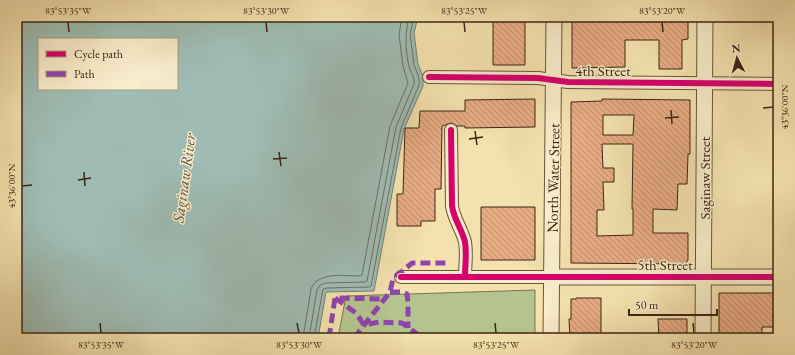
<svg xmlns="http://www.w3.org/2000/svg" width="795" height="355" viewBox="0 0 795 355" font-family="'EB Garamond',serif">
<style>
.green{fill:#b5c48f;stroke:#797452}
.water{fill:#9ebcb3;stroke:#777f74;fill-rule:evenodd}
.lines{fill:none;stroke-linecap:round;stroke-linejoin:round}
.shore{stroke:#6e7064;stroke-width:1}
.building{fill:url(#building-back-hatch);stroke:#3d2415;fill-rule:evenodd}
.minor-casing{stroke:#6b543b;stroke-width:14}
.tertiary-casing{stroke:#6b543b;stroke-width:17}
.minor{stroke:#f8ecca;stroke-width:12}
.tertiary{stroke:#f8ecca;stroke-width:15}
.quiet{stroke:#8e44ad;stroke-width:5;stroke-dasharray:10 5;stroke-linecap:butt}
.cycleway-casing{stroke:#f8ecca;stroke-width:8}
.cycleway{stroke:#d6006c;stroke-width:6}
.ticks{fill:none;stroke:#3d2415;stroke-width:1.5}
.labels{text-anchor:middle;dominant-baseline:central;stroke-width:3;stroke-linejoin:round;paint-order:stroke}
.street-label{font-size:15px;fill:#3d2415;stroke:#f8ecca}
.water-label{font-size:16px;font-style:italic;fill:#5a5244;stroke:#f8ecca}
.neatline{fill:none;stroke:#3d2415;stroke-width:1.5}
.ticks-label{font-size:10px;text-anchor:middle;fill:#3d2415}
</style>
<defs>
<pattern id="building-back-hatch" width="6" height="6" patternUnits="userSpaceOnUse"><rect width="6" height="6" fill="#e8ac84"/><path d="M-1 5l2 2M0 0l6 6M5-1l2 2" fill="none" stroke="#bd8c6b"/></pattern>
</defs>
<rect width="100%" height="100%" fill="#f4e2ae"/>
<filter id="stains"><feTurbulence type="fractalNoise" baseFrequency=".005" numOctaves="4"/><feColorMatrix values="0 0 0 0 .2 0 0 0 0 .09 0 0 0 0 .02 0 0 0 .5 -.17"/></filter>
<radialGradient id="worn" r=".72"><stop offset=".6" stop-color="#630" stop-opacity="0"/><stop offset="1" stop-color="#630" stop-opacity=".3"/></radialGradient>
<path class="green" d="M 535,290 L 535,338 L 338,338 L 346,296 Z"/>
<path class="water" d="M 17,17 L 418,17 L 414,33 L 418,64 L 423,77 L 423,86 L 404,129 L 374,291 L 326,292 L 318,338 L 17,338 ZM 39,39 L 177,39 L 177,89 L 39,89 Z"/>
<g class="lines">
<path class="shore" d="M 303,338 L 311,289 C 318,271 345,276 360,276 L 362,275 L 390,126 L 408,83 L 403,66 L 399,35 L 402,17
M 309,338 L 317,290 L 320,285 L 325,283 L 365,282 L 367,281 L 396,127 L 414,84 C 415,77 410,72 409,66 C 405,50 405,33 409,17
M 314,338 L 323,289 L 327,288 L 369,287 L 371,286 L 401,128 L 419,85 L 419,78 L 414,65 L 410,34 L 414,17"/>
</g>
<path class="building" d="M 493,17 L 525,17 L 525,65 L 493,65 Z
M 572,17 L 688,17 L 688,39 L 682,40 L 682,69 L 659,69 L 659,40 L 625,40 L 625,67 L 572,68 Z
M 535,99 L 535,127 L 465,128 L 465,126 L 457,126 L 451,123 L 442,126 L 441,189 L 435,189 L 435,221 L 421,221 L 421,226 L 397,226 L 397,194 L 403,194 L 405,128 L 419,128 L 420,111 L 465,111 L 465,100 Z
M 602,99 L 690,100 L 690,154 L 688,154 L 687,184 L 678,184 L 677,210 L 653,209 L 653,233 L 688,233 L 688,260 L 685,264 L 571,263 L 571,102 L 602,101 ZM 603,115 L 634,115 L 633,135 L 603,135 ZM 602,144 L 633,144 L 632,209 L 633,209 L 633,235 L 597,236 L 597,210 L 604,210 L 603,182 L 614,182 L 614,168 L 603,168 Z
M 481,207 L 535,207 L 535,260 L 481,260 Z
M 719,293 L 774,293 L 774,327 L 762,327 L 762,338 L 719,338 Z
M 576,298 L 601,298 L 601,338 L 570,338 L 569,319 L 571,319 L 571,299 L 576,299 Z
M 658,319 L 687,319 L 687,338 L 659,338 Z"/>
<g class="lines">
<g class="minor-casing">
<path id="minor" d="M 429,77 L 538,78 L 568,82 L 778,84
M 451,130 L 452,206 C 454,220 462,229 465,242 C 467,253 465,266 465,277
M 401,277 L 551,277"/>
</g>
<g class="tertiary-casing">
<path id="tertiary" d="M 551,277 L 778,277
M 551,338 L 554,17
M 703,338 L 705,17"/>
</g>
<use href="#minor" class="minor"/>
<use href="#tertiary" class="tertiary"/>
<path class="quiet" d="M 390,292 L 402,292 L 407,294 L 408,303 L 408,328
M 335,298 L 356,313 L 364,325 L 379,322 L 402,323 L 420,336
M 329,338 L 335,298 L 385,299
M 354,338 L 390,292 L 393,279 L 412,263 L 450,263"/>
<g class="cycleway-casing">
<path id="cycleway" d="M 429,77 L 538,78 L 568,82 L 778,84
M 451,130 L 452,206 C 454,220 462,229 465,242 C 467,253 465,266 465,277
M 401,277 L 778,277"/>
</g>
<use href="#cycleway" class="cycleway"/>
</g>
<path class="ticks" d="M 68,22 L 69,32M 266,22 L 267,32M 464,22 L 465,32M 662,22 L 663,32M 763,108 L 773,107M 671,110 L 672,124M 665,118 L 679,117M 475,131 L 477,145M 469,139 L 483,137M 279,152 L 281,166M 273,159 L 287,158M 84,172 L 85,186M 78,180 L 91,178M 22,186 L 32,185M 100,323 L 101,333M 297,323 L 299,333M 495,323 L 496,333M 693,323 L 694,333"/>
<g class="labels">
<g class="street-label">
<text x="603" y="70">4th Street</text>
<text transform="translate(553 178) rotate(-89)">North Water Street</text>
<text transform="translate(704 178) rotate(-90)">Saginaw Street</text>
<text x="665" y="264">5th Street</text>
</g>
<g class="water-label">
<text transform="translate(184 178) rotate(-82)">Saginaw River</text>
</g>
</g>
<rect width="795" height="355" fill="none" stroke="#f4e2ae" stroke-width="44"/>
<rect x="38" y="38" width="140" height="52" fill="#f8ecca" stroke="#ad9c82"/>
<rect x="46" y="51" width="20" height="6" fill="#d6006c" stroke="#ad9c82"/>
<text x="74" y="58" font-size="12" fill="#3d2415">Cycle path</text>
<rect x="46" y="71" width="20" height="6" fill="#8e44ad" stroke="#ad9c82"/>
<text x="74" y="78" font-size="12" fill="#3d2415">Path</text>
<g transform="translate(737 58) rotate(354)" stroke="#f8ecca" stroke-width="3" paint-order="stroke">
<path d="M0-3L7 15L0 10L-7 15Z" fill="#3d2415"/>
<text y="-6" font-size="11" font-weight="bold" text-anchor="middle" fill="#3d2415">N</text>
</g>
<path d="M629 309v6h88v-6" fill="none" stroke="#3d2415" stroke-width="2"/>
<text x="635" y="309" font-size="12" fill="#3d2415" stroke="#f8ecca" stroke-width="3" paint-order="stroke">50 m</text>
<rect x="22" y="22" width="751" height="311" class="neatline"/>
<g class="ticks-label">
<text x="68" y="14">83°53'35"W</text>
<text x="266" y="14">83°53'30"W</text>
<text x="464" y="14">83°53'25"W</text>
<text x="662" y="14">83°53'20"W</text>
<text transform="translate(784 107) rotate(-90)" y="4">43°36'00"N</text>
<text transform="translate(11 186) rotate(-90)" y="4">43°36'00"N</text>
<text x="101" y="348">83°53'35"W</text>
<text x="299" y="348">83°53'30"W</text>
<text x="496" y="348">83°53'25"W</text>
<text x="694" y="348">83°53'20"W</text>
</g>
<rect width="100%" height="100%" filter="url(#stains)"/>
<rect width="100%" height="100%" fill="url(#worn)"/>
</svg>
